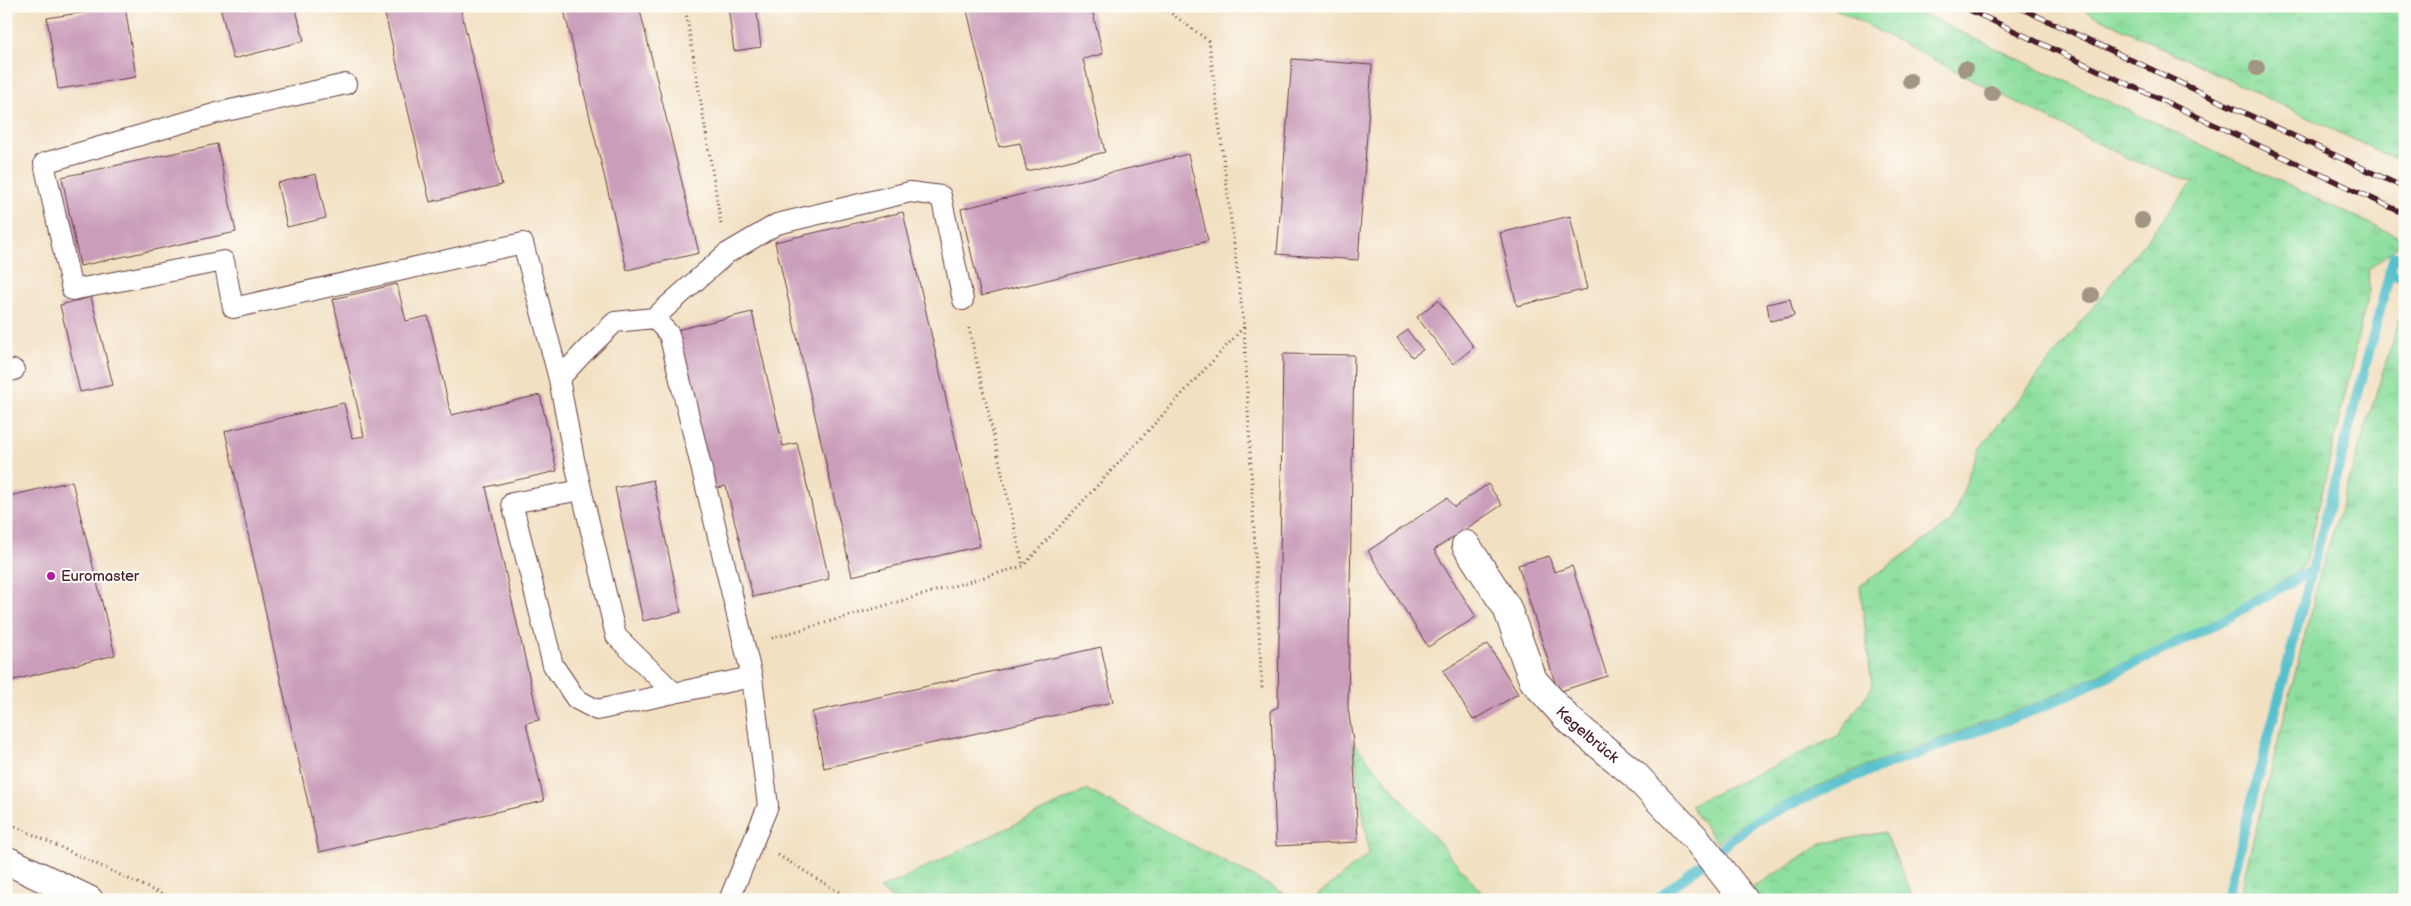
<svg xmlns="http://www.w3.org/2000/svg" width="2411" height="906" viewBox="0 0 2411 906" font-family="'Balsamiq Sans',sans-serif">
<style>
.grass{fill:url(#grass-tufts);stroke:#6c7f65}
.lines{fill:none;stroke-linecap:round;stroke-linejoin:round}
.stream{stroke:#54c1cc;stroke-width:10}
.building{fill:#ca9dba}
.lane-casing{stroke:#633c42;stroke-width:22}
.street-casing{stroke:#633c42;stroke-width:30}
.path{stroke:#633c42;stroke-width:3;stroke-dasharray:1 4;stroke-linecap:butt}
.lane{stroke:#fff;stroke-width:20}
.street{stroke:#fff;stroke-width:28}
.rail-casing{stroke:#4a1f2b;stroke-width:5.5}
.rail{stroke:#fdfcf7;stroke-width:4;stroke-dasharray:11;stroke-linecap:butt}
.tree{fill:#a19682}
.poi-dot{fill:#b5179e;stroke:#fdfcf7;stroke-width:2}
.labels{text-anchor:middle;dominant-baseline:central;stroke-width:4;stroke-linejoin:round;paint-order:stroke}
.poi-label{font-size:15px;fill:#4a1f2b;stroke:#fdfcf7;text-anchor:start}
.street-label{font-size:15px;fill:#4a1f2b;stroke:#fdfcf7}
</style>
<defs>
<pattern id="grass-tufts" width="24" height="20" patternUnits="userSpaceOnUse" patternTransform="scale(1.25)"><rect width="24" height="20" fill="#8edf9f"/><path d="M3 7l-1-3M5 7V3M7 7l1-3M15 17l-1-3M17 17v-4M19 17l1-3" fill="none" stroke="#7cbf89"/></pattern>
</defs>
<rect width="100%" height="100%" fill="#fdfcf7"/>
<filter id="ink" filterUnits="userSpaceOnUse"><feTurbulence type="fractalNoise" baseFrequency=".02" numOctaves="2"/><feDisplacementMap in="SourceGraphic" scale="10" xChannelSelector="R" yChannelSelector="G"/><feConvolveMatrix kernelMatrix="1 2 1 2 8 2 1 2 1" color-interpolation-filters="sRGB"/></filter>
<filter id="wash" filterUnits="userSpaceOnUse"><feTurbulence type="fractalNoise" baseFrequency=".0096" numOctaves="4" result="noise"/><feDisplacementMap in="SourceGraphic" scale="20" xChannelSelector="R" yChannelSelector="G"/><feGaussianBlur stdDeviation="1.12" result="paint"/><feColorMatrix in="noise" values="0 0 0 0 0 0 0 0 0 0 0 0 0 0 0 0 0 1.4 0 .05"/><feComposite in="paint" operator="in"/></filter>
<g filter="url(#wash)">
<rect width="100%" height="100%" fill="#f2e0c2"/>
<path class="grass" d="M 1830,6 L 1905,6 L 2405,240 L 2368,270 L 2369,290 L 2306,562 L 2299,571 L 2216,620 L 2042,701 L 1841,776 L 1753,817 L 1716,842 L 1690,805 L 1838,736 L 1872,687 L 1860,586 L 1951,522 L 1980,448 L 2193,182 L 2132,160 L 2008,98 Z
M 2075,6 L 2405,6 L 2405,163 L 2361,143 Z
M 2405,301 L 2405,900 L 2238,900 L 2322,567 Z
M 1353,742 L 1488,900 L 1312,900 L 1369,854 Z
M 1087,790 L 1297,900 L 894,900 L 880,889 Z
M 1885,832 L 1914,900 L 1733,900 L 1824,843 Z"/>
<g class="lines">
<path class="stream" d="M 2389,272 L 2405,278
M 1656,900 L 1756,820 L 1846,780 L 2045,706 L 2219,623 L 2310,571
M 2226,900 L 2394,256"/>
</g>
<g id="blocks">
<path class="building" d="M 125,6 L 136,77 L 58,89 L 47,18 Z
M 220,6 L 295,6 L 304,41 L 233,59 Z
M 383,6 L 460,6 L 502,185 L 430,202 Z
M 563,6 L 639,6 L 699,253 L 627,270 Z
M 728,6 L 756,6 L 761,47 L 734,51 Z
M 966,6 L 1091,6 L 1103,54 L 1083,59 L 1105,152 L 1027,171 L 1020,143 L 999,147 Z
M 1292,59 L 1372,65 L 1358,260 L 1277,254 Z
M 217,144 L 236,232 L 80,266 L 62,177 Z
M 1188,154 L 1208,241 L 981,296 L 961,209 Z
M 316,174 L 326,218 L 287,227 L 277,183 Z
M 903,212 L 980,546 L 852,576 L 775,242 Z
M 1570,216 L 1587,289 L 1517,306 L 1500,233 Z
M 397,284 L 406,321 L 428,316 L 451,415 L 540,395 L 557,471 L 486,487 L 539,720 L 526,723 L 544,801 L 319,852 L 225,431 L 344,403 L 352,438 L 364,436 L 333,299 Z
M 91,297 L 113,385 L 80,392 L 60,305 Z
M 1790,299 L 1794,316 L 1770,321 L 1767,304 Z
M 1438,300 L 1474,347 L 1453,364 L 1417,317 Z
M 752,312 L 783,446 L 797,443 L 829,579 L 753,597 L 726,486 L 709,490 L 672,331 Z
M 1407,330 L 1423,350 L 1412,357 L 1397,338 Z
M 1283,354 L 1354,355 L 1348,708 L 1353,742 L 1358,842 L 1276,846 L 1271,710 L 1278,707 Z
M 653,480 L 681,612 L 643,621 L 615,488 Z
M 72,481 L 115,655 L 6,682 L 6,497 Z
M 1488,484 L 1502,505 L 1434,550 L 1476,617 L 1428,647 L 1368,551 L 1447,498 L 1454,507 Z
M 1549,556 L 1554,572 L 1572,566 L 1607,676 L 1558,692 L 1518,565 Z
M 1488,644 L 1518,694 L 1473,720 L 1443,671 Z
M 1101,647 L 1113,702 L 824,768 L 812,712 Z"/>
</g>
</g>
<g filter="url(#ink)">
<use href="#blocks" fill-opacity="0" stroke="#633c42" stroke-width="1"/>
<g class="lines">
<g class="lane-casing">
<path id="lane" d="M 346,84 L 217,113 L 44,163 L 72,290 L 224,261 L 233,308 L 523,243 L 559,379 L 574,459 L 616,636 L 674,693 L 752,677 L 768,806 L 729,900
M 654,318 L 726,254 L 777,224 L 910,192 L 941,196 L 963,300
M 6,372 L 14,370
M 559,379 L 584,352 L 615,322 L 654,318 L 669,334 L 752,677
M 581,490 L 512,503 L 553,665 L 576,699 L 597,710 L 674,693"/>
</g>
<g class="street-casing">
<g id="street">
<path id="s1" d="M 1466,545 L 1507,608 L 1533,680 L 1567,718 L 1634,774 L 1697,840 L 1744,900"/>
<path d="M 6,860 L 89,900"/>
</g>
</g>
<path class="path" d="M 685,6 L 721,224
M 1244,327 L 1262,691
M 969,328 L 1023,565
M 772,638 L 1023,566 L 1244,327 L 1209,41 L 1161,6
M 6,822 L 174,900
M 778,855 L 852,900"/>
<use href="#lane" class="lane"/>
<use href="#street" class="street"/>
<g class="rail-casing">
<path id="rail" d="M 1961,6 L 2405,214
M 2016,6 L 2405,188"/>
</g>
<use href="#rail" class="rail"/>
</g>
<g class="tree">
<circle cx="2257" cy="68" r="8"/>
<circle cx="1965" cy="69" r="8"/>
<circle cx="1910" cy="81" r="8"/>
<circle cx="1992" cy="94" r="8"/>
<circle cx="2142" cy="220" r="8"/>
<circle cx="2091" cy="295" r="8"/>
</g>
</g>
<circle class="poi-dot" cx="51" cy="576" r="5"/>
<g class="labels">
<g class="poi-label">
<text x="61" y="576">Euromaster</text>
</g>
<g class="street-label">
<text stroke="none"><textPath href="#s1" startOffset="229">Kegelbrück</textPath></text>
</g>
</g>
<rect width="2411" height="906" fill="none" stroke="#fdfcf7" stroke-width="25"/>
</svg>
